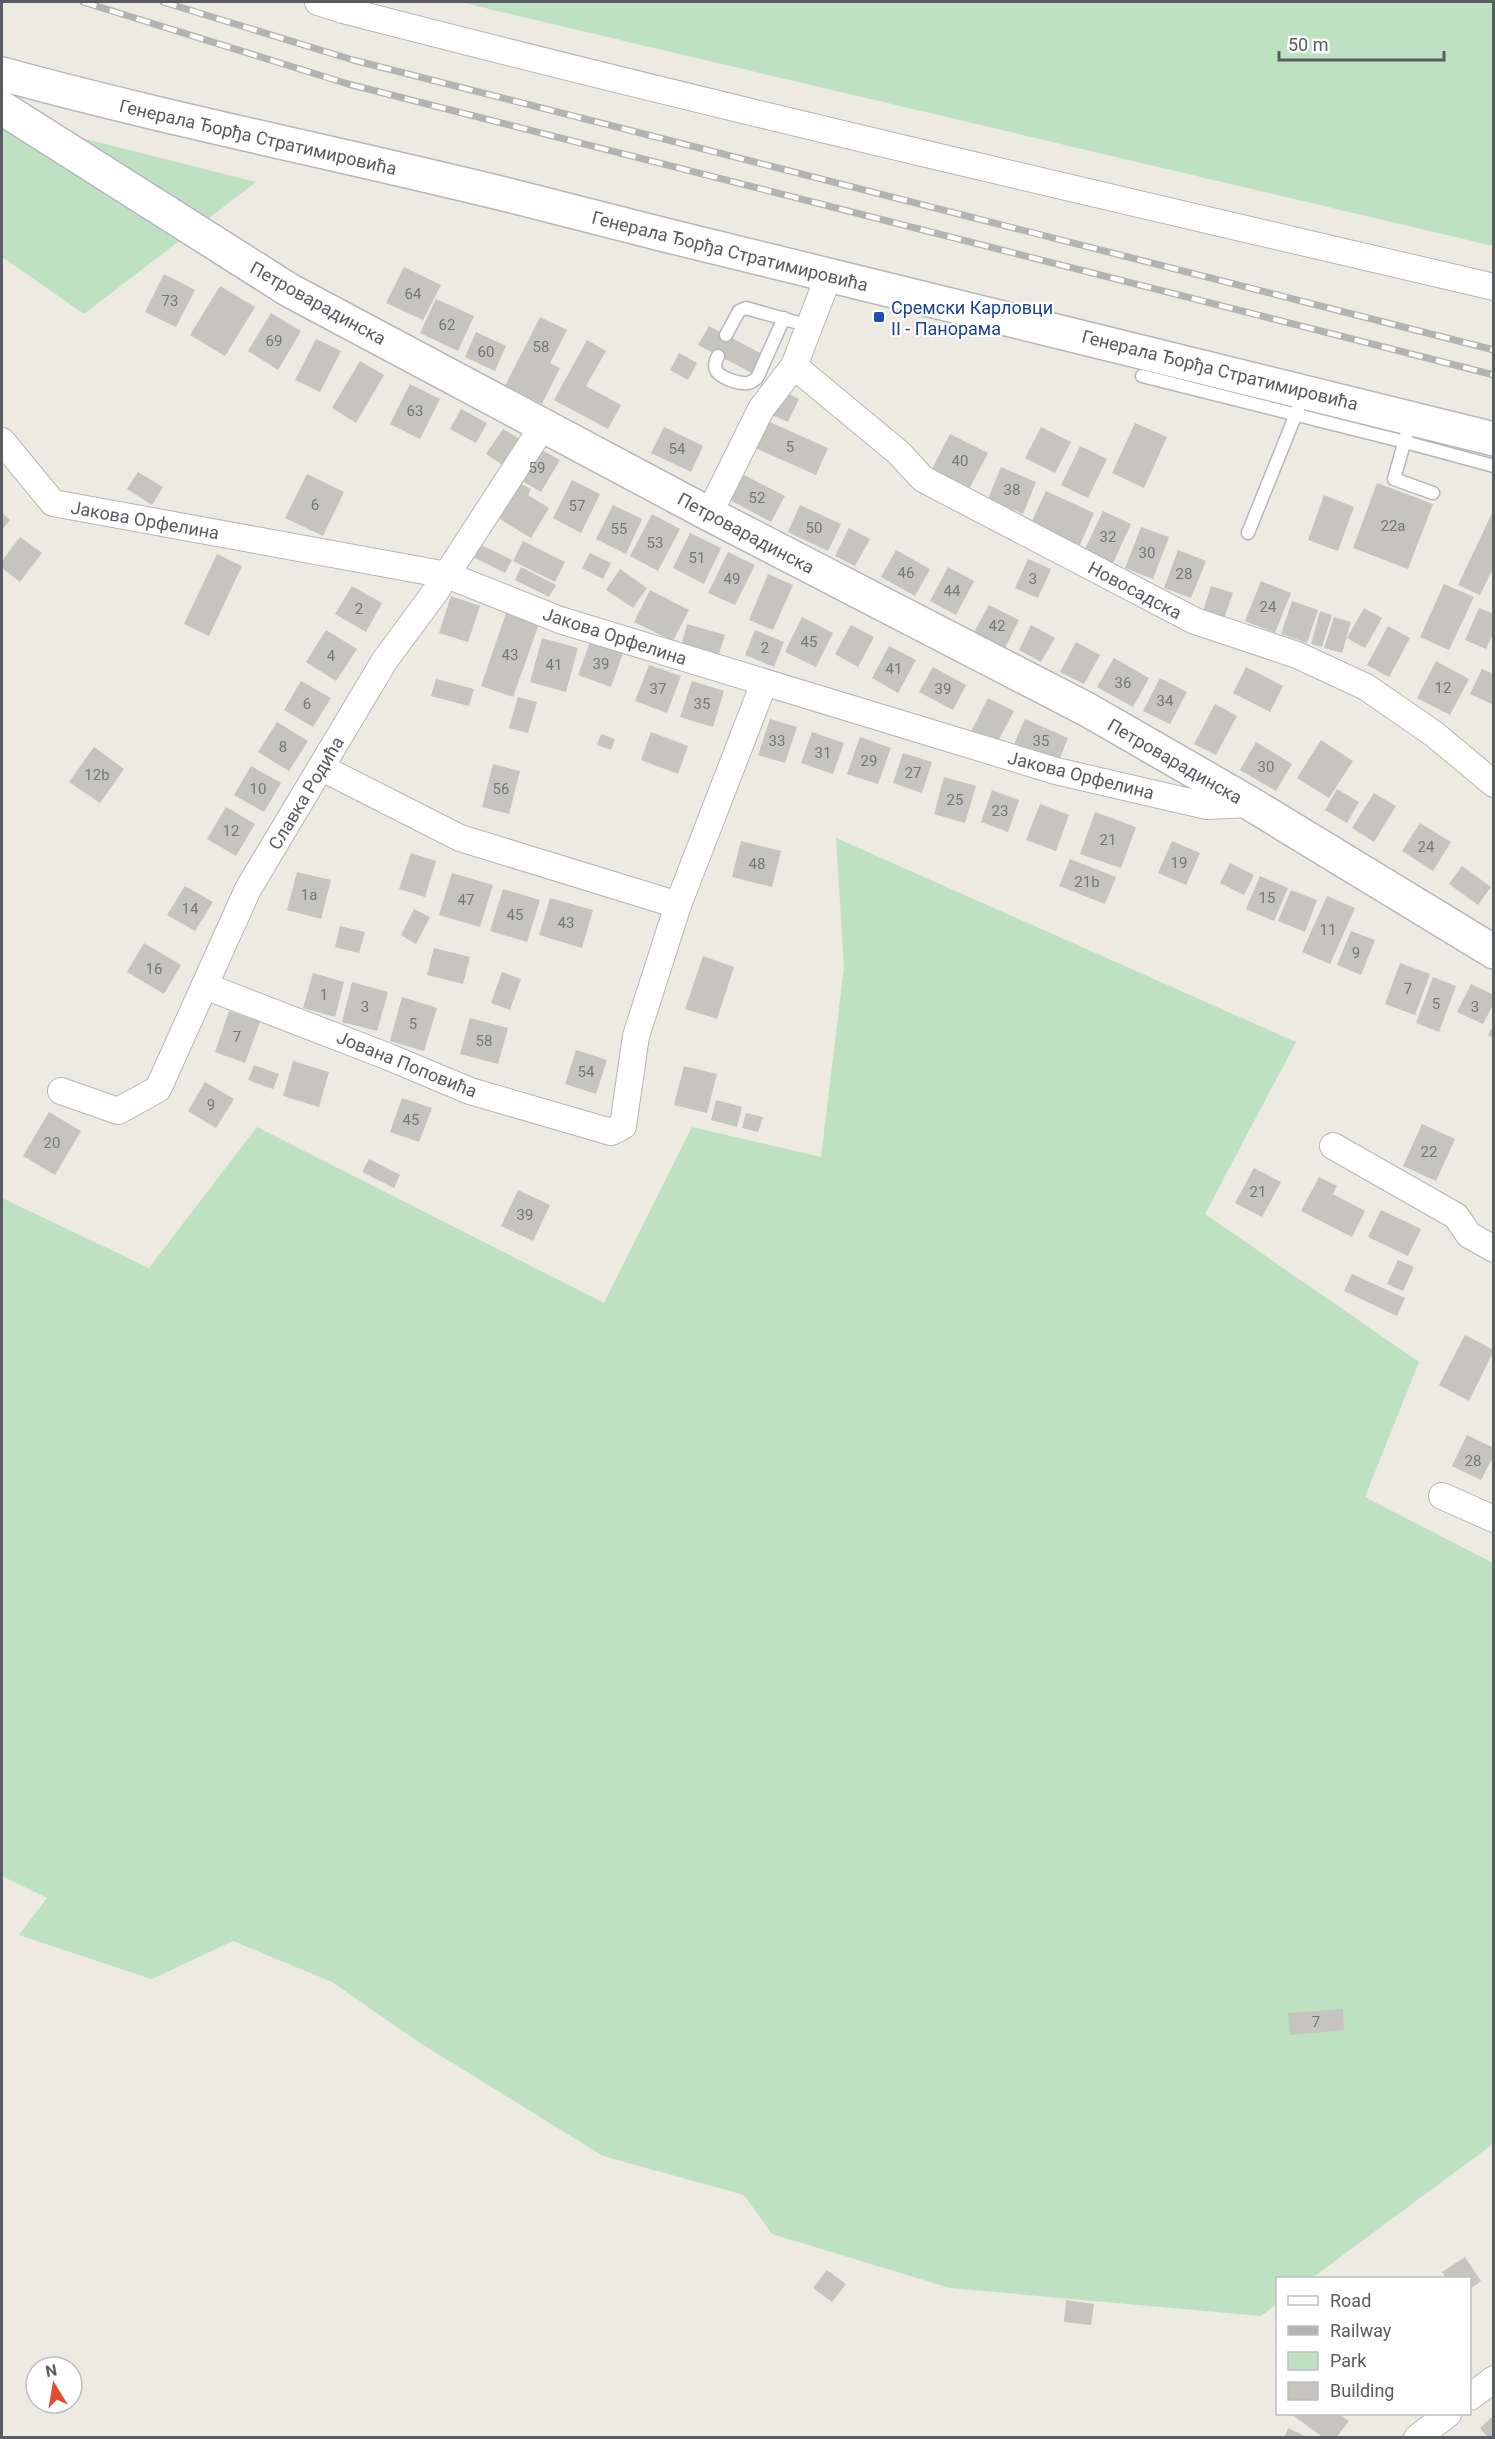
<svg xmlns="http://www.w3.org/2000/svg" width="1495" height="2439" viewBox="0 0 1495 2439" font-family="Roboto,sans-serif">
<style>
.green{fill:#bee2c1}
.building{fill:#c6c4be}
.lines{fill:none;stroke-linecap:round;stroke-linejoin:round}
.lane-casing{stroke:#b3b6bb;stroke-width:15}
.street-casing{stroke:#b3b6bb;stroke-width:28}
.secondary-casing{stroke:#b5b7bd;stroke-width:36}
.lane{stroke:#fff;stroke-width:12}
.street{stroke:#fff;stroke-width:26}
.secondary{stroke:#fff;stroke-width:33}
.rail-casing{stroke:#b2b3b3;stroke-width:7}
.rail{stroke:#fff;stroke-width:4.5;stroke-dasharray:14;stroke-linecap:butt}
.transit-dot{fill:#1a4fb4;stroke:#fff;stroke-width:2}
.labels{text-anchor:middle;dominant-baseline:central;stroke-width:4.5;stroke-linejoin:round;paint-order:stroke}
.number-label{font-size:15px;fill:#747678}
.street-label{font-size:18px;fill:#595c61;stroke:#fff}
.transit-label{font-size:18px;fill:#164399;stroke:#fff;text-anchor:start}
</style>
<rect width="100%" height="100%" fill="#eceae1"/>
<path class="green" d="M 462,2 L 1493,2 L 1493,246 L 489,9 Z
M 2,118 L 256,182 L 84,314 L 2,257 Z
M 836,838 L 1296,1042 L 1205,1214 L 1419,1362 L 1365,1497 L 1493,1563 L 1493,2144 L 1312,2278 L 1278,2278 L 1277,2304 L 1261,2316 L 950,2288 L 772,2234 L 744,2195 L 603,2156 L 420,2043 L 332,1982 L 233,1941 L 152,1979 L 19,1935 L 47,1898 L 2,1876 L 2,1198 L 149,1268 L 257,1127 L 604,1303 L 692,1127 L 821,1157 L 844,967 Z"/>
<path class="building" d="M 404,267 L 441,285 L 423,320 L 386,303 Z
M 164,274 L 195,290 L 176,327 L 145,312 Z
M 220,286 L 255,307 L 225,356 L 190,335 Z
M 436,299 L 474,316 L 458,351 L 420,333 Z
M 271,313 L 301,331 L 278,370 L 248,351 Z
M 540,317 L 567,330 L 550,363 L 560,368 L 542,404 L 505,386 Z
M 709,326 L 762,354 L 752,373 L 698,345 Z
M 476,332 L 506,346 L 495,371 L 465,357 Z
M 316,339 L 341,351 L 320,392 L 295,380 Z
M 587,340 L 606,351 L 586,386 L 621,405 L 608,429 L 554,400 Z
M 679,353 L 697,363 L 688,380 L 670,370 Z
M 360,361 L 384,375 L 356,423 L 332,408 Z
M 410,384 L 440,399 L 420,439 L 390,424 Z
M 783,391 L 799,399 L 788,422 L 772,415 Z
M 461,409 L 487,423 L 476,443 L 450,429 Z
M 763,419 L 828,448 L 816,475 L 751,446 Z
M 1135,423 L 1167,437 L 1144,488 L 1112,473 Z
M 664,427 L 703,446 L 691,472 L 651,453 Z
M 1041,427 L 1071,442 L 1055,473 L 1025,458 Z
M 503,429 L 521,440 L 504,466 L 486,454 Z
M 950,434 L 988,453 L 969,489 L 932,469 Z
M 533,445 L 560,460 L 541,492 L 514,476 Z
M 1080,446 L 1107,459 L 1088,498 L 1061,485 Z
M 1001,467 L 1036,482 L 1023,514 L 988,499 Z
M 138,472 L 163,487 L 152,505 L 127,489 Z
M 307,474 L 344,492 L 323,536 L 285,518 Z
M 744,475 L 785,496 L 771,522 L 730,500 Z
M 514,480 L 531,489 L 528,495 L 549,508 L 531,538 L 493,515 Z
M 572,480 L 600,494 L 581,533 L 553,518 Z
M 1377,483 L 1433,504 L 1408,569 L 1353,548 Z
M 1046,491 L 1094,513 L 1080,545 L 1031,523 Z
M 1324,495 L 1354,507 L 1338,551 L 1308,540 Z
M 613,505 L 642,519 L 626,554 L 596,539 Z
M 800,505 L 841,524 L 828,551 L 788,532 Z
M 1494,509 L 1494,566 L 1480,595 L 1458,585 Z
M 1103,511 L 1131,524 L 1113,563 L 1084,551 Z
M 2,513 L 10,520 L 2,530 Z
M 652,514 L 680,529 L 658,571 L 630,556 Z
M 1141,527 L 1169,537 L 1153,579 L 1125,568 Z
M 849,528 L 870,539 L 855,566 L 835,556 Z
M 690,533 L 721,548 L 704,584 L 673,568 Z
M 20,537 L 42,553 L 20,582 L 2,568 L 2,561 Z
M 523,541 L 565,562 L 555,582 L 513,561 Z
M 477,543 L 512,560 L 505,573 L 471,556 Z
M 896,550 L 930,569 L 915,596 L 881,577 Z
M 1178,550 L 1206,561 L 1191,598 L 1164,588 Z
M 728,552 L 755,565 L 735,605 L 708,593 Z
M 590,553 L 611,563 L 603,579 L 582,568 Z
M 217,554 L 242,566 L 209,636 L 184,624 Z
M 1028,559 L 1051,569 L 1038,598 L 1015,588 Z
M 521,567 L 556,585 L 549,597 L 515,580 Z
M 948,567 L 974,581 L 956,615 L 930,601 Z
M 620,569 L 647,588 L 633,608 L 606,590 Z
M 768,574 L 793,585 L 773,630 L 749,620 Z
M 1261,581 L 1291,593 L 1275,633 L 1245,621 Z
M 1444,584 L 1474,597 L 1449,650 L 1420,637 Z
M 352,586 L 382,603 L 366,632 L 335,614 Z
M 1211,586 L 1233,593 L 1223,621 L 1202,614 Z
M 650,590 L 689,610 L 673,641 L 634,622 Z
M 451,596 L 480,606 L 468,642 L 439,633 Z
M 1292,601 L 1318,610 L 1307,643 L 1281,634 Z
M 989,605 L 1019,620 L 1005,648 L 974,632 Z
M 1364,608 L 1382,618 L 1365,648 L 1347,638 Z
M 1479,608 L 1494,614 L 1494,632 L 1486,649 L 1465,640 Z
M 1320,611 L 1332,615 L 1322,647 L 1311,644 Z
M 506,613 L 539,624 L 513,697 L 481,686 Z
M 802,617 L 833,633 L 816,667 L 785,652 Z
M 1334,617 L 1351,622 L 1342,653 L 1324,648 Z
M 687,624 L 725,635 L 719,654 L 682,643 Z
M 851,625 L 874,637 L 858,667 L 835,654 Z
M 1031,625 L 1055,638 L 1041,662 L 1019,650 Z
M 1388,626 L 1410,638 L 1389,677 L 1367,665 Z
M 326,630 L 357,649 L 336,681 L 306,662 Z
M 755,630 L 784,642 L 774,667 L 745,655 Z
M 542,638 L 578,648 L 566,692 L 530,682 Z
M 590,642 L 623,653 L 611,687 L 578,675 Z
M 1076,642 L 1100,655 L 1084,684 L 1060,672 Z
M 889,646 L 916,660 L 898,693 L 872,678 Z
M 1114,658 L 1149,678 L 1133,707 L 1097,687 Z
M 1436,661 L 1469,679 L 1450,715 L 1417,698 Z
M 649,665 L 681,676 L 667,713 L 635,701 Z
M 933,667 L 966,685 L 953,710 L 919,692 Z
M 1246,667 L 1283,686 L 1270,712 L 1233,693 Z
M 1482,669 L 1494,674 L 1494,705 L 1470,694 Z
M 1160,678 L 1187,692 L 1170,724 L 1143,711 Z
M 436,679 L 474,689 L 469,706 L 431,696 Z
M 301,681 L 331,698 L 313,727 L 284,710 Z
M 692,681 L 724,691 L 713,727 L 680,717 Z
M 518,697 L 537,702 L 528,733 L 509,728 Z
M 988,698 L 1014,711 L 996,745 L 971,732 Z
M 1215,704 L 1237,716 L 1216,755 L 1194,744 Z
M 770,719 L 797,727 L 785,763 L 758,755 Z
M 1025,719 L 1068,738 L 1058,763 L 1014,744 Z
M 277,722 L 308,741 L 289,771 L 258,752 Z
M 651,732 L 688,746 L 678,774 L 641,760 Z
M 812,732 L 844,743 L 833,774 L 801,763 Z
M 601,734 L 615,739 L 611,750 L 597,745 Z
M 860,737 L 891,748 L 878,784 L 847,774 Z
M 1321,740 L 1353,761 L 1329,798 L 1297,778 Z
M 1256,742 L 1292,764 L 1276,791 L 1240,770 Z
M 94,747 L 124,769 L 100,803 L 69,782 Z
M 903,753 L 932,762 L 922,793 L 893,783 Z
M 493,764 L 520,771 L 509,814 L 482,807 Z
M 251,766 L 281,783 L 264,812 L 234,795 Z
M 944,777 L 976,786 L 965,823 L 934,814 Z
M 1337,789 L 1359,802 L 1347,823 L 1325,810 Z
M 992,790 L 1019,800 L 1008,832 L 981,822 Z
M 1374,793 L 1396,806 L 1374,842 L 1352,828 Z
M 1040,804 L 1069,815 L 1056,851 L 1026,840 Z
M 226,807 L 255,824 L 236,856 L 207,839 Z
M 1095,812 L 1136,827 L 1121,868 L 1080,854 Z
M 1420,823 L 1451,842 L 1433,871 L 1402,851 Z
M 741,841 L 781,851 L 772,887 L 732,877 Z
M 1172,841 L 1200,853 L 1186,885 L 1158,873 Z
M 411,853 L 436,861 L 425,897 L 399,889 Z
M 1070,859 L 1116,877 L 1105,904 L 1059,886 Z
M 1230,863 L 1254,875 L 1244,895 L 1220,883 Z
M 1462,866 L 1491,887 L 1478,905 L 1449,884 Z
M 297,872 L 331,880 L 321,919 L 287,910 Z
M 452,873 L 493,885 L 480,927 L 439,915 Z
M 1260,876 L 1288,888 L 1274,921 L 1246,909 Z
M 185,886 L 213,902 L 195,931 L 167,915 Z
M 503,889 L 540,900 L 527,942 L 490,931 Z
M 1291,890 L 1317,900 L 1305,932 L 1278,921 Z
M 1327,896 L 1355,908 L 1330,964 L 1302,952 Z
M 550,898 L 593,910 L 582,948 L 539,935 Z
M 414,909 L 430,917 L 416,944 L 401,935 Z
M 340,926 L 365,932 L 359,953 L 335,947 Z
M 1351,931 L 1375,940 L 1361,975 L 1337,965 Z
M 144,943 L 181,965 L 164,994 L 127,972 Z
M 434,948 L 470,957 L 463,984 L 427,975 Z
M 703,956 L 734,967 L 717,1019 L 685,1009 Z
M 1400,963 L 1430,974 L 1415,1015 L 1385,1004 Z
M 502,972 L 521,979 L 510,1010 L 491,1003 Z
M 313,973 L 344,982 L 335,1017 L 303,1008 Z
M 1433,977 L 1456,986 L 1439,1032 L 1416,1023 Z
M 352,982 L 388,992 L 377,1031 L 342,1022 Z
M 1471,984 L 1494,995 L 1494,1003 L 1483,1024 L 1457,1012 Z
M 402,997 L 437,1008 L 424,1051 L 390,1041 Z
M 229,1011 L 260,1022 L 245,1063 L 215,1052 Z
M 470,1018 L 508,1028 L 498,1064 L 460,1054 Z
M 1494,1024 L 1494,1038 L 1488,1035 Z
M 576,1050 L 607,1060 L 596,1094 L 565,1084 Z
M 293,1061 L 329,1072 L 319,1107 L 283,1096 Z
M 254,1065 L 279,1074 L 273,1089 L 248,1080 Z
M 684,1066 L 717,1074 L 707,1113 L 674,1105 Z
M 205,1082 L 234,1099 L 216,1128 L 188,1111 Z
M 402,1098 L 432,1108 L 419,1142 L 390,1132 Z
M 716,1100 L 742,1107 L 737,1127 L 711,1120 Z
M 49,1112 L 81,1131 L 55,1175 L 23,1156 Z
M 746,1113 L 763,1117 L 758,1132 L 742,1128 Z
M 1422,1124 L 1455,1139 L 1436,1181 L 1403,1166 Z
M 369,1159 L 400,1175 L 394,1188 L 362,1172 Z
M 1254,1168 L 1281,1182 L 1262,1217 L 1235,1203 Z
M 1319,1177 L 1337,1186 L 1333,1194 L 1365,1211 L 1352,1237 L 1301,1211 Z
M 518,1190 L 550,1205 L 533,1241 L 501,1226 Z
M 1381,1210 L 1421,1229 L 1408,1256 L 1368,1237 Z
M 1398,1260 L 1414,1267 L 1403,1291 L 1387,1284 Z
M 1352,1274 L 1405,1298 L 1397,1316 L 1344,1291 Z
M 1465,1335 L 1494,1350 L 1469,1401 L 1439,1385 Z
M 1467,1435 L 1494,1448 L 1494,1455 L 1481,1480 L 1452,1466 Z
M 1343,2009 L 1344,2030 L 1290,2035 L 1288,2013 Z
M 1465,2257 L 1481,2281 L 1470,2289 L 1470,2278 L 1446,2278 L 1442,2272 Z
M 827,2270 L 846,2284 L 832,2302 L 813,2288 Z
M 1066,2300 L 1094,2304 L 1091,2325 L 1064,2322 Z
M 1291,2414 L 1339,2414 L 1349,2421 L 1336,2438 L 1324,2438 Z
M 1494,2415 L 1494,2438 L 1488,2438 L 1480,2428 Z
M 1288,2428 L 1309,2438 L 1284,2438 Z"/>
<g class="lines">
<g class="lane-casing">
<path id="lane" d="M 726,335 L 739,311 L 746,308 L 809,326
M 718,356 C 716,360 714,365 716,370 C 719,377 736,383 744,383 C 749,384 753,381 757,378 L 784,318
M 1142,376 L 1405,442 L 1494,466
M 1407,433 L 1394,479 L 1433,493
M 1248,533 L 1298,409"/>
</g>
<g class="street-casing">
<path id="street" d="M 318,2 L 343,10 C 725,109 1110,197 1494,287
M 829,275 L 794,366 L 899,453 L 923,479 L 1195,621 L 1297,655 L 1366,687 L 1434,734 L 1494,784
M 2,441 L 53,503 L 447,575 L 560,620 L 1056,771 L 1207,806 L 1251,804
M 709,514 L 761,409 L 794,366
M 322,768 L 460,838 L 678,905
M 205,986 L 389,1057 L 470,1091 L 611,1132 L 623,1126 L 636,1036 L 678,905 L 764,683
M 61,1091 L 118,1111 L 158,1089 L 248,889 L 385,660 L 436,591 L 543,426
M 1333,1146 L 1456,1216 L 1469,1235 L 1494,1249
M 1442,1496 L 1494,1519
M 1470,2397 L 1494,2379
M 1417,2438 L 1448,2414"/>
</g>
<g class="secondary-casing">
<path id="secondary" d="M 2,74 C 170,120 342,154 512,196 C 564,209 616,223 669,236 C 944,304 1219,370 1494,439
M 2,108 L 289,290 L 709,514 L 1088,710 L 1251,804 L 1494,952"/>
</g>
<use href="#lane" class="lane"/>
<use href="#street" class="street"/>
<use href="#secondary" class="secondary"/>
<g class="rail-casing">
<path id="rail" d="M 83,2 L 348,84 L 1494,375
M 163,2 L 353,60 L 1494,350"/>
</g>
<use href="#rail" class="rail"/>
</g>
<rect class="transit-dot" x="873" y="311" width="12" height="12" rx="3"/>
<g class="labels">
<g class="number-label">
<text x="413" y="294">64</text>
<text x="170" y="301">73</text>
<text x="447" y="325">62</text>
<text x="274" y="341">69</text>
<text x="541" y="347">58</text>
<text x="486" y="352">60</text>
<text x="415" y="411">63</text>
<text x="790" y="447">5</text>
<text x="677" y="449">54</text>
<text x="960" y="461">40</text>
<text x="537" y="468">59</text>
<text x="1012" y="490">38</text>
<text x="757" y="498">52</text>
<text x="315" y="505">6</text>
<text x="577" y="506">57</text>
<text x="1393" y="526">22a</text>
<text x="814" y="528">50</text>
<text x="619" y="529">55</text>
<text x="1108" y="537">32</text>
<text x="655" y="543">53</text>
<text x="1147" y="553">30</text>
<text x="697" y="558">51</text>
<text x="906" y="573">46</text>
<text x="1184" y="574">28</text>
<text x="732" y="579">49</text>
<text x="1033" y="579">3</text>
<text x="952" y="591">44</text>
<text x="1268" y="607">24</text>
<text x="359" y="609">2</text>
<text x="997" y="626">42</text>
<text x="809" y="642">45</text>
<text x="765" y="648">2</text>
<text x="510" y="655">43</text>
<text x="331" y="656">4</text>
<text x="601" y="664">39</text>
<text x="554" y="665">41</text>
<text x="894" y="669">41</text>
<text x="1123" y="683">36</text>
<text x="1443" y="688">12</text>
<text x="658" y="689">37</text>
<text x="943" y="689">39</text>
<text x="1165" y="701">34</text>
<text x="307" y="704">6</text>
<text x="702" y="704">35</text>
<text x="777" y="741">33</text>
<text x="1041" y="741">35</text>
<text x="283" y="747">8</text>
<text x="823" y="753">31</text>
<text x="869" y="761">29</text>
<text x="1266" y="767">30</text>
<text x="913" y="773">27</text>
<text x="97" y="775">12b</text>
<text x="258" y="789">10</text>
<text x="501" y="789">56</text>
<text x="955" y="800">25</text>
<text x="1000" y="811">23</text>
<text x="231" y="831">12</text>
<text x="1108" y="840">21</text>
<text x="1426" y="847">24</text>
<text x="1179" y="863">19</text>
<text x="757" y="864">48</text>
<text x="1087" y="882">21b</text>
<text x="309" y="895">1a</text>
<text x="1267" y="898">15</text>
<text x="466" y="900">47</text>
<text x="190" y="909">14</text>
<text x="515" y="915">45</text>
<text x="566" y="923">43</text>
<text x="1328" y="930">11</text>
<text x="1356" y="953">9</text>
<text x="154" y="969">16</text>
<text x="1408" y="989">7</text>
<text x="324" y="995">1</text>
<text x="1436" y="1004">5</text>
<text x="365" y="1007">3</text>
<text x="1475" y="1007">3</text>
<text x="413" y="1024">5</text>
<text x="237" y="1037">7</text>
<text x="484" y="1041">58</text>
<text x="586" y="1072">54</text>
<text x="211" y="1105">9</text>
<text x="411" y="1120">45</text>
<text x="52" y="1143">20</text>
<text x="1429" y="1152">22</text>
<text x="1258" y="1192">21</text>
<text x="525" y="1215">39</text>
<text x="1473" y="1461">28</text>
<text x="1316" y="2022">7</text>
</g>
<g class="street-label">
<text transform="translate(258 137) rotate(13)">Генерала Ђорђа Стратимировића</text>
<text transform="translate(730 251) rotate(14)">Генерала Ђорђа Стратимировића</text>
<text transform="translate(318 303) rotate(29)">Петроварадинска</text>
<text transform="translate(1220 370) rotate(14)">Генерала Ђорђа Стратимировића</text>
<text transform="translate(145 520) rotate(10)">Јакова Орфелина</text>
<text transform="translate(746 533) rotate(28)">Петроварадинска</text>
<text transform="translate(1135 590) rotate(28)">Новосадска</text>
<text transform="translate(615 636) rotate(18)">Јакова Орфелина</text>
<text transform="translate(1175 761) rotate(30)">Петроварадинска</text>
<text transform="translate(1081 775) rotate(14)">Јакова Орфелина</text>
<text transform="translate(306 793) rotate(-59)">Славка Родића</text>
<text transform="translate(407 1064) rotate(22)">Јована Поповића</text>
</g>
<g class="transit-label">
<text x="891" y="307">Сремски Карловци<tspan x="891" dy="21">II - Панорама</tspan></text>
</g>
</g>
<rect width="1495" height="2439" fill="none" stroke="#595c61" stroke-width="6"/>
<rect x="1276" y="2277" width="195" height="138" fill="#ffffff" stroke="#bdbec0" stroke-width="1.5"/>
<rect x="1288" y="2296" width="30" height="9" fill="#ffffff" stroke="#bdbec0" stroke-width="1.5"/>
<text x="1330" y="2307" font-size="18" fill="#595c61">Road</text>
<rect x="1288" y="2326" width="30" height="9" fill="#b2b3b3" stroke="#bdbec0" stroke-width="1.5"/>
<text x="1330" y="2337" font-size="18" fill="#595c61">Railway</text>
<rect x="1288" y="2352" width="30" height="18" fill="#bee2c1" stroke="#bdbec0" stroke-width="1.5"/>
<text x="1330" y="2367" font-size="18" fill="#595c61">Park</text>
<rect x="1288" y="2382" width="30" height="18" fill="#c6c4be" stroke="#bdbec0" stroke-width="1.5"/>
<text x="1330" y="2397" font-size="18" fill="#595c61">Building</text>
<g transform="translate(54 2385) rotate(349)"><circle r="28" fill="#ffffff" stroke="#bdbec0" stroke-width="1.5"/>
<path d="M0-4.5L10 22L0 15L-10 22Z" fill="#de4f34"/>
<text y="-9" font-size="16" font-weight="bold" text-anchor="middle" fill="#595c61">N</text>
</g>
<path d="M1279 51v9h165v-9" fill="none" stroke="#595c61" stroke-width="3"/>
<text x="1288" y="51" font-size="18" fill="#595c61" stroke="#ffffff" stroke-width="4.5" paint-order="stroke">50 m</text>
</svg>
